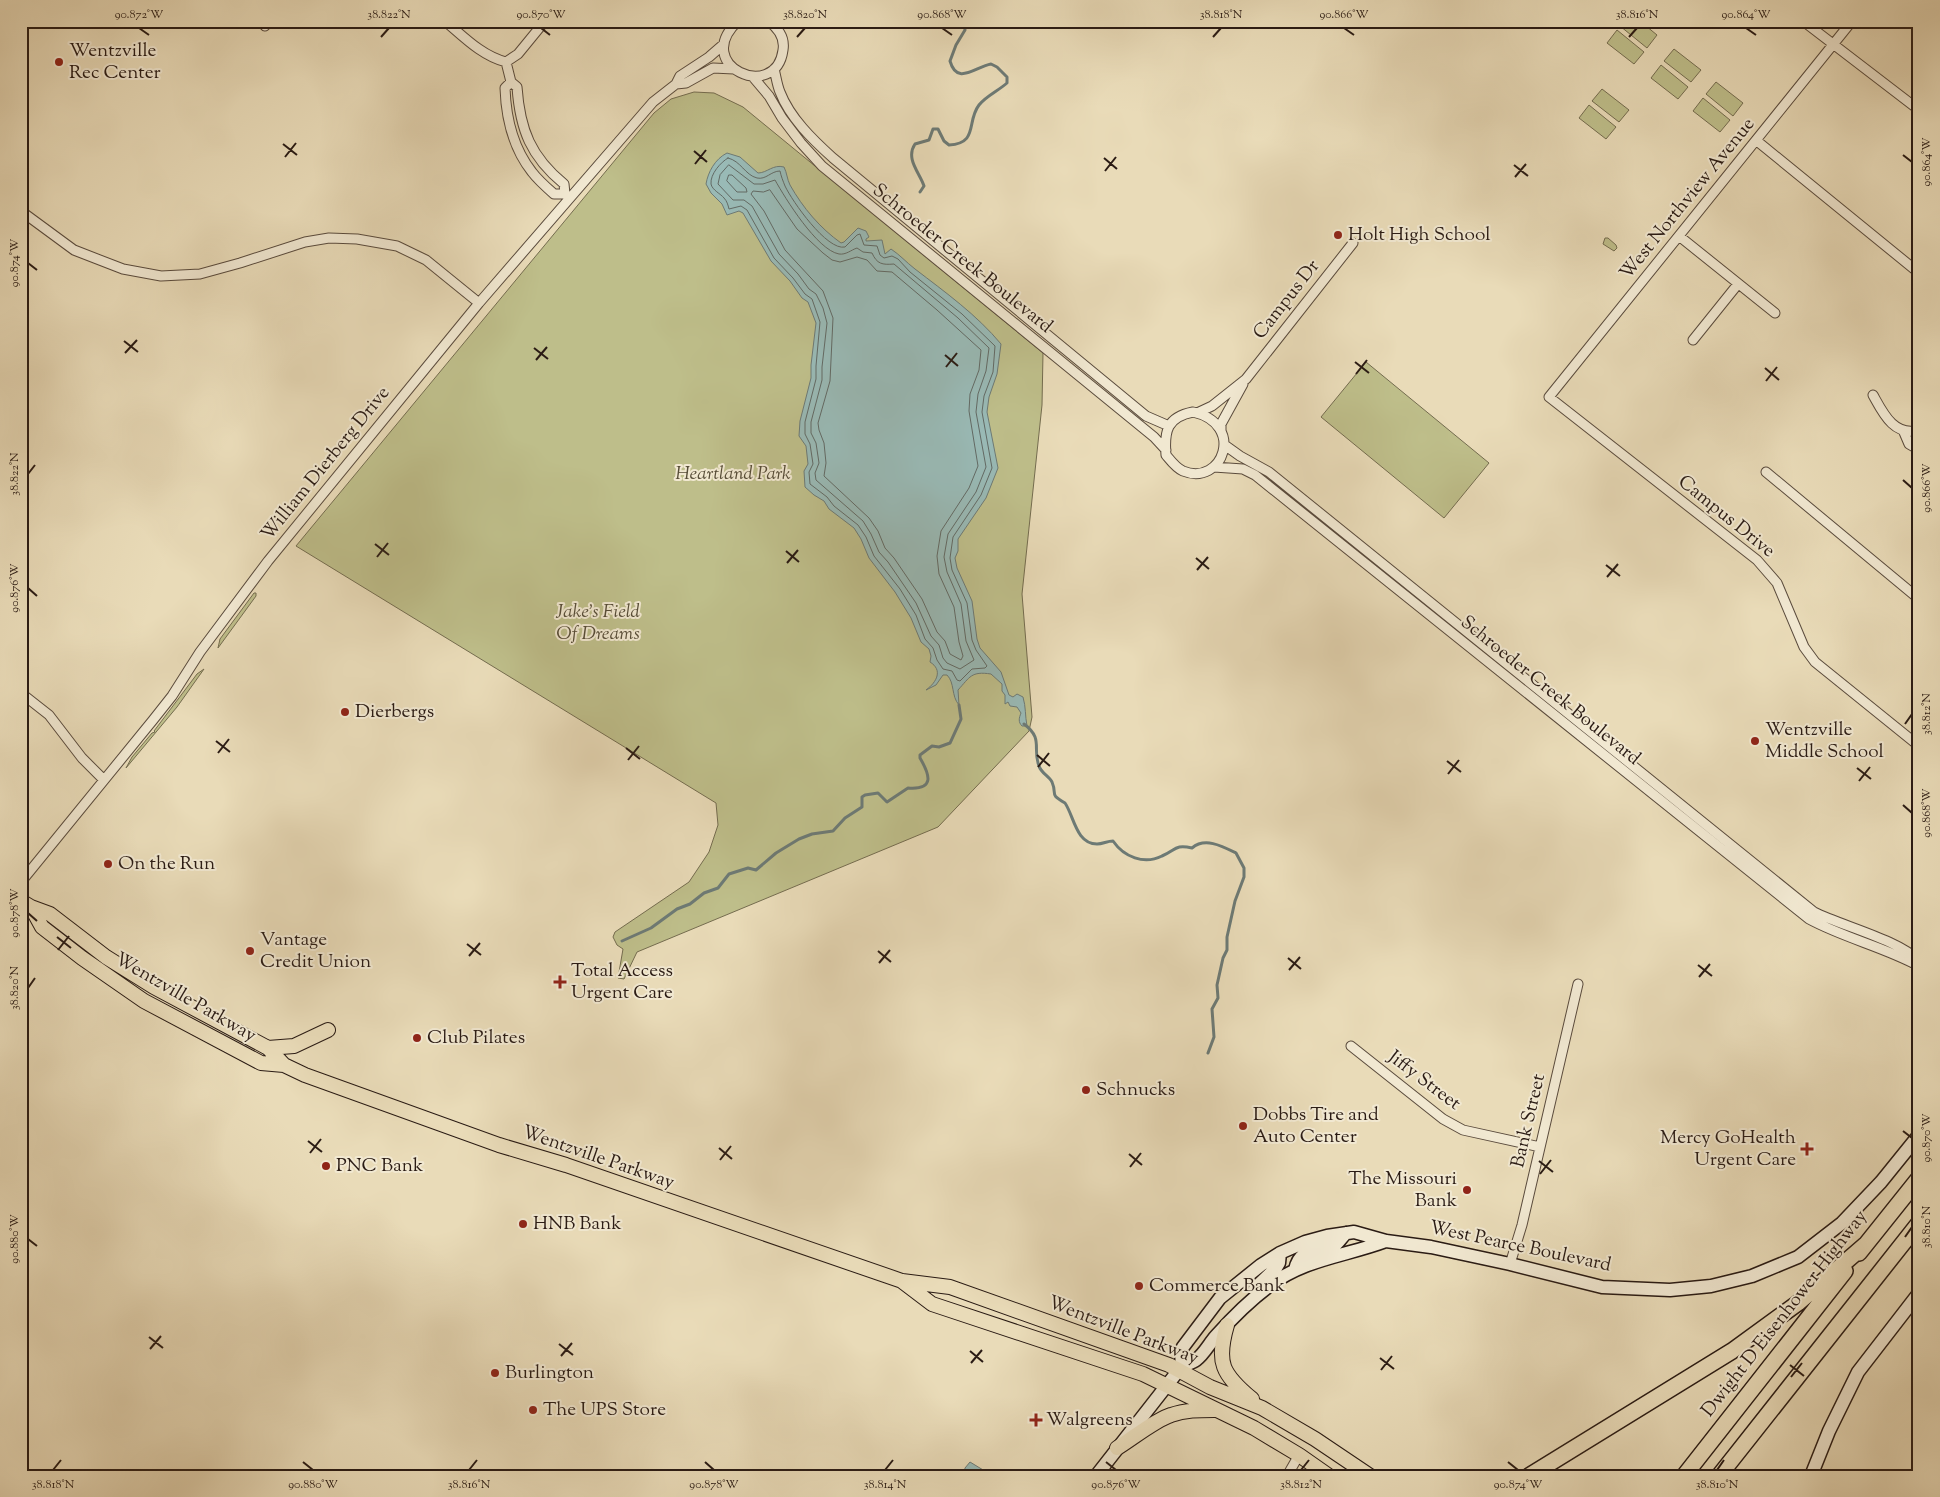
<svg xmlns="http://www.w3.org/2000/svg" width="1940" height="1497" viewBox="0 0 1940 1497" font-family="'Sorts Mill Goudy',serif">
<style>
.green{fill:#bebe8a;stroke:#746c4f}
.water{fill:#99bab6;stroke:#6d7a75}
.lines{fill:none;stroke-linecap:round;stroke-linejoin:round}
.shore{stroke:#626a65;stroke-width:1}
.stream{stroke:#6d7a75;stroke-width:3}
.street-casing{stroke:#5a4b3d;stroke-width:11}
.secondary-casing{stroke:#2a1b14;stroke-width:15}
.primary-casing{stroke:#2a1b14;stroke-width:16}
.highway-casing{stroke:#2a1b14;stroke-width:18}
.street{stroke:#f1e8d1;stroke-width:9}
.secondary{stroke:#f1e8d1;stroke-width:12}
.primary{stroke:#e9dbb8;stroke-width:14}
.highway{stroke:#e9dbb8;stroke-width:15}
.ticks{fill:none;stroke:#2a1b14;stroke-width:2}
.poi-dot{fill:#8f2418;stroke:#f1e8d1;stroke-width:2}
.labels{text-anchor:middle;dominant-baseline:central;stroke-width:4;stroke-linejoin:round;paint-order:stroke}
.poi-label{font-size:19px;fill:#2a1b14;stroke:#f1e8d1;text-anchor:start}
.street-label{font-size:19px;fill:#2a1b14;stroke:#f1e8d1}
.park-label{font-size:19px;font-style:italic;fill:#564c37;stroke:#f1e8d1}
.neatline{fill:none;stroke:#2a1b14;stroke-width:2}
.ticks-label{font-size:12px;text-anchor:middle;fill:#2a1b14}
</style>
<rect width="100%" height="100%" fill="#e9dbb8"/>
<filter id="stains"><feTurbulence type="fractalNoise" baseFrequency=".004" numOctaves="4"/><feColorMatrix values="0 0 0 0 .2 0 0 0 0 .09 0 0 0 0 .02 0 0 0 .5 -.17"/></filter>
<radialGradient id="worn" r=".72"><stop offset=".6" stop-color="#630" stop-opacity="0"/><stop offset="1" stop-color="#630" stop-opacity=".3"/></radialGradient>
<path class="green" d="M 1624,21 L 1640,21 L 1657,35 L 1647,48 L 1620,26 Z
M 1617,30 L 1644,52 L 1634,64 L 1607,43 Z
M 1674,49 L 1701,70 L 1691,82 L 1664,61 Z
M 1661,65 L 1688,87 L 1678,99 L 1651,78 Z
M 1716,82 L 1743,103 L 1733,116 L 1706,94 Z
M 1602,89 L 1629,110 L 1619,122 L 1592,101 Z
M 694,92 L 714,93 L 743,107 L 1043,353 L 1042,405 L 1022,594 L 1032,717 L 1029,731 L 938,827 L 637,952 L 624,979 L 618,978 L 623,949 L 617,945 L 613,937 L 615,932 L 689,882 L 709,852 L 718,825 L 716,803 L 296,546 L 654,113 L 671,99 Z
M 1703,98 L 1730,120 L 1720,132 L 1693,111 Z
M 1589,105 L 1616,127 L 1606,139 L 1579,118 Z
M 1605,238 L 1608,238 L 1616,245 L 1617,248 L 1614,251 L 1603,244 Z
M 1366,362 L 1489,463 L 1444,518 L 1321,417 Z
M 254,593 L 256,593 L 256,596 L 218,648 L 220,639 Z
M 204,669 L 177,707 L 126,768 L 132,757 L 152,733 L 155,732 L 154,731 L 197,674 Z"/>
<path class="water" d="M 727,153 L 740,157 L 758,173 C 767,173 773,164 784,167 C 787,173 787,179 790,185 C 803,208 820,228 841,243 L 844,242 L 858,228 L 866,231 L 869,237 L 866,239 L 866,241 L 882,240 L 885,254 L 891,249 C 900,255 906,262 915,269 C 945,292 977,315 1001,344 L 997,374 L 989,397 L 987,412 L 998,468 L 986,498 L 958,539 L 958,551 L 955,558 L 957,568 L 972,601 L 977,639 L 980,648 L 1001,672 L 1009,695 L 1013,697 L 1017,694 L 1023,697 C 1026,707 1025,716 1027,726 L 1022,726 C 1018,722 1019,718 1021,713 L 1017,707 L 1010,706 L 1008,702 L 1005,704 L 1005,695 L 1002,691 L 1002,684 L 991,674 C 971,671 970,677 958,690 L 959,705 C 951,696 955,683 947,675 L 943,675 L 936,685 L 926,690 C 937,682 943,670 930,662 L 931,656 L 929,649 L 921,642 L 911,618 L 895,592 L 869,558 L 861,539 L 854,528 L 829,509 L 824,501 L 814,495 L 805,487 L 804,471 L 808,464 L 806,446 L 799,436 L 800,421 L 811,378 L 811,365 L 816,323 L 808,302 L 802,298 L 790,281 L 771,261 L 743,213 L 739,211 L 727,215 L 722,204 L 711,193 L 706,184 C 708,172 715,159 727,153 Z
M 970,1462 L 993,1476 L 964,1476 L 965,1468 Z"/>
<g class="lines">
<path class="shore" d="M 728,158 C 741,161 745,175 757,178 C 766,180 771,171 780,171 C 781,176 783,181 785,186 C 792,201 827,251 845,247 L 857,235 L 860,234 L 864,245 L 877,246 L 880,255 L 884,258 L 892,256 L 898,259 L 910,272 L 962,314 L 995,346 L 993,372 L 984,396 L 982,412 L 992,468 L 981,495 L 953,537 L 950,558 L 952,570 L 967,603 L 972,640 L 976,650 L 987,666 L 985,668 L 972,669 L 960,681 L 957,680 L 952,671 L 943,669 L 937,660 L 933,648 L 925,639 L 916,615 L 900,589 L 874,556 L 866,537 L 858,525 L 834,506 L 827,497 L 810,484 L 809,472 L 813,464 L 810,444 L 805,434 L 805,422 L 816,379 L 816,366 L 820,322 L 812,299 L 805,294 L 793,278 L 774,258 L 747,210 L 741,206 L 729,209 C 728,205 727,201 724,198 C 721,194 712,190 711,184 C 710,174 721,162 728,158 Z
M 729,165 L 754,184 L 763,184 L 775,180 C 785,198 817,250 839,254 C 846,255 851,250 857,248 L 863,252 L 872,253 C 877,264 882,265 894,264 L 958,318 L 989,348 L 986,371 L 978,394 L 976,412 L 986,467 L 976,492 L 948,534 L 944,557 L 947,572 L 961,604 L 966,641 L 974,660 L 960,669 L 947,663 L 943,658 L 939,645 L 931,636 L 916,603 L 888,562 L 879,552 L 871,534 L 863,521 L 816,480 L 815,473 L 819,463 L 816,443 L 811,433 L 811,422 L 822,380 L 822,367 L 827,323 L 823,308 L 816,294 L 809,289 L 798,274 L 779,254 L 752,206 L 744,200 L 733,200 L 718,184 L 720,175 Z
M 729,175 L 732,175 L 746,188 L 747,192 L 737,192 L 727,181 Z
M 770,190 L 797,229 L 823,253 L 832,260 L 840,262 L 857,257 L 867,260 L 877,271 L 892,272 L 937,310 L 981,350 L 979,370 L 970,394 L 969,411 L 978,466 L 969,488 L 941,531 L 937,556 L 939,574 L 954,607 L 959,642 L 963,656 L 961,660 L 950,654 L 945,641 L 937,632 L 922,599 L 894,558 L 885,548 L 878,531 L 869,518 L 824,476 L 826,463 L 824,443 L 819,430 L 818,423 L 830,381 L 833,318 L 823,291 L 785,250 L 764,211 L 751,194 L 753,191 L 763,192 Z"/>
<path class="stream" d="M 920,192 L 924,186 C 920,173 905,159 915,144 L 929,140 L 933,129 L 938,129 L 944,141 L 949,145 C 979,143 966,122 979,105 C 986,96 998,91 1007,83 L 1007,77 L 997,67 L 991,64 C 975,67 957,86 950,61 L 956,45 L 965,30 L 964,21
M 1024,724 C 1044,739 1032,748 1039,766 C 1041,773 1049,776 1052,782 C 1058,796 1048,793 1065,803 C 1074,816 1076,844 1097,844 C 1103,844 1107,841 1113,841 C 1124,857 1144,865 1162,856 C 1176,850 1175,844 1192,848 C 1205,837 1222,846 1236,853 L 1244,868 L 1244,877 L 1235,901 L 1227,937 L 1227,950 L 1223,958 L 1217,985 L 1218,998 L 1212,1009 L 1214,1037 L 1208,1053
M 622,941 L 651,928 L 677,909 L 690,904 L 704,893 L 718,888 L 729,874 L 748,868 L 756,870 L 776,853 L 799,839 L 812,834 L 833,831 L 845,818 L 862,807 L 862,797 L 865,795 L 878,793 L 887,802 L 908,788 C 935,790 930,775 920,758 L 920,755 L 932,746 L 939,747 L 950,743 L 961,719 L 959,705"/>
<g class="street-casing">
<path id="street" d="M 261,21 L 265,26
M 445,21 C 464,37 482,56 506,62 L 518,54 L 545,21
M 738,21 C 690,66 776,103 783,50 C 785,38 778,28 768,21
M 1803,21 L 1919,110
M 1852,21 L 1549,397 L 1757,560 L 1777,583 L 1804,647 L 1815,662 L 1919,746
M 506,62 L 511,82 L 517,87 C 520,130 531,157 564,184 L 565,194
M 774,69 C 776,76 777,85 780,92 C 790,118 813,140 833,158 L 1146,416 L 1169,426
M 753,77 L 769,96 L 782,118 L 801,143 L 822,166 L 1154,437 L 1166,450
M 511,82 L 505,88 C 506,118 513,148 532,172 C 538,180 546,187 554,194 L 565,194 L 568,196
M 676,84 L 680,76 L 709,57 L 724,44
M 1757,141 L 1919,273
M 21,211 L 74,250 L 123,269 L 161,276 L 200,274 L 240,263 L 305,242 L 329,238 L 357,239 L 397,246 L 426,260 L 479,303
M 1679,236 L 1775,313
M 1693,340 L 1738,284
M 1873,395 C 1883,413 1894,437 1919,430
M 1193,412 C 1246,424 1223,487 1183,471 C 1176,468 1171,461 1166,455 C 1164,431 1167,417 1193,412 Z
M 1197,413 L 1212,406 L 1246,379 L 1353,243
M 1903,430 L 1909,444 L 1916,448 L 1919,447
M 1221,431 L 1221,424 L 1243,384
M 1226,446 L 1240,456 L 1269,472 L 1814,912 C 1842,926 1899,940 1919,961
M 1214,467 L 1243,469 L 1255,475 L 1809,919 C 1844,938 1884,947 1919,966
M 1766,472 L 1919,599
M 21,693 L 49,715 L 82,758 L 104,780
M 21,882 L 153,720 L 172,696 L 200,652 L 268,561 L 479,303 L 653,102 L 676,84 L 686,83 L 713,68 L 734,69
M 1351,1046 L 1443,1119 L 1463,1130 L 1540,1147
M 1510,1264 L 1522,1225 L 1578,984
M 1287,1476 L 1299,1455"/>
</g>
<g class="secondary-casing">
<path id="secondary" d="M 1295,1270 C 1300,1246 1318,1254 1335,1245 C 1339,1242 1342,1237 1346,1233
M 1255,1288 L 1276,1268 L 1279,1263 L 1280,1253
M 1182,1366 L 1181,1352 L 1183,1347 L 1220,1298 L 1261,1265 L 1280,1253 L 1305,1242 L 1327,1236 L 1354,1232 L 1386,1241 L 1431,1247 L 1510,1264 L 1602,1287 L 1670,1290 L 1711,1286 L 1752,1276 L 1798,1257 L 1842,1223 L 1881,1182 L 1919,1135
M 1096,1476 L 1182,1366 C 1186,1364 1192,1363 1196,1360 C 1204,1354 1209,1344 1216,1336 C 1232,1318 1249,1301 1269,1286 C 1304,1259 1346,1256 1386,1241
M 1811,1476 L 1829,1431 L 1858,1372 L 1919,1293"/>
</g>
<g class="primary-casing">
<path id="primary" d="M 21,901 L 31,907 L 50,914 L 106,957 L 154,987 L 268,1048 L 284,1065
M 31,907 L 42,927 L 82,958 L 144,1001 L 261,1063 L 284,1065 L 305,1075 L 499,1145 L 566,1165 L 902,1281 L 950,1287 L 1169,1365 L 1210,1387 L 1262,1408 L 1315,1439 L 1370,1476
M 268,1048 L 294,1046 L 328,1030
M 903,1282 L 932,1304 L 1143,1374 L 1254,1428 L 1299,1455 L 1329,1476
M 1227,1325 C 1216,1363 1222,1374 1252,1399
M 1117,1448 C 1132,1439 1155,1420 1171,1415 C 1185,1410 1199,1410 1214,1410"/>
</g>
<g class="highway-casing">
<path id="highway" d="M 1859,1253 L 1919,1178
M 1529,1476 L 1732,1351 L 1798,1303 L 1865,1245
M 1684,1476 L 1845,1271
M 1719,1476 L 1919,1223"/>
</g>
<use href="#street" class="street"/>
<use href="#secondary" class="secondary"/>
<use href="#primary" class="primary"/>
<use href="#highway" class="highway"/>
</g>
<path class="ticks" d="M 139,28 L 149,35M 541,28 L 550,35M 942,28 L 952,35M 1344,28 L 1354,35M 1746,28 L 1756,35M 381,37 L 389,28M 797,37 L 805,28M 1213,37 L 1221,28M 1629,37 L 1637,28M 283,144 L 297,155M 694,151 L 707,162M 1903,155 L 1912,162M 285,157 L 296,143M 1104,158 L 1117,169M 695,164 L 706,150M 1514,165 L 1528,176M 1105,171 L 1116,157M 1515,177 L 1526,164M 28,263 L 37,270M 124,341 L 138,352M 534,348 L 548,359M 125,353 L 137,340M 945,355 L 958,366M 536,360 L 547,347M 1355,362 L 1369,373M 946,367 L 957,353M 1765,368 L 1779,380M 1356,374 L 1367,360M 1766,381 L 1777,367M 28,474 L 35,465M 1903,480 L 1912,488M 375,544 L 389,555M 786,551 L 799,562M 377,557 L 388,543M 1196,558 L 1209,569M 787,563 L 798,550M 1606,565 L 1620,576M 1197,570 L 1208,557M 1607,577 L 1618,564M 28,588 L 37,596M 1905,724 L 1912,714M 216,741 L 230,752M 626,748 L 640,759M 218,753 L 229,739M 1037,755 L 1050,766M 628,760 L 639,746M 1447,761 L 1461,772M 1038,767 L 1049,753M 1857,768 L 1871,779M 1448,774 L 1459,760M 1859,781 L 1870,767M 1903,805 L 1912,813M 28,913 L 37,921M 57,937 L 71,948M 467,944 L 481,955M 58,950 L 69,936M 878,951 L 891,962M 469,956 L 480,943M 1288,958 L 1301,969M 879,963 L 890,950M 1698,965 L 1712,976M 1289,970 L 1300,957M 1699,977 L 1710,964M 28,988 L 35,978M 1903,1131 L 1912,1138M 308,1141 L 322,1152M 719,1148 L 732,1159M 310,1153 L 321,1139M 1129,1154 L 1142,1165M 720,1160 L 731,1146M 1539,1161 L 1553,1172M 1130,1167 L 1141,1153M 1540,1174 L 1551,1160M 1905,1237 L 1912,1227M 28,1239 L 37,1246M 149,1337 L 163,1348M 559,1344 L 573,1355M 150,1349 L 161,1336M 970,1351 L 983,1362M 561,1356 L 572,1343M 1380,1358 L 1394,1369M 971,1363 L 982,1350M 1790,1365 L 1804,1376M 1381,1370 L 1392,1356M 1791,1377 L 1802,1363M 303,1462 L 313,1470M 705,1462 L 714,1470M 1106,1462 L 1116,1470M 1508,1462 L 1518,1470M 53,1470 L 61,1460M 469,1470 L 477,1460M 885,1470 L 893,1460M 1301,1470 L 1309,1460M 1717,1470 L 1724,1460"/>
<g class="poi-dot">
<circle cx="59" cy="62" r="5"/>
<circle cx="1338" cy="235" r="5"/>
<circle cx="345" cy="712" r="5"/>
<circle cx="1755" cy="741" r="5"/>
<circle cx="108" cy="864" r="5"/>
<circle cx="250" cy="951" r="5"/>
<path d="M557.5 974.5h5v5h5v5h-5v5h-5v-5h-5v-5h5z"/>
<circle cx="417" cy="1038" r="5"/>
<circle cx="1086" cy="1090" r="5"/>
<circle cx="1243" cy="1126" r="5"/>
<path d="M1804.5 1141.5h5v5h5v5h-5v5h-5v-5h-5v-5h5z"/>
<circle cx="326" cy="1166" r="5"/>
<circle cx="1467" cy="1190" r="5"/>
<circle cx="523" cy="1224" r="5"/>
<circle cx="1139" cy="1286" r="5"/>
<circle cx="495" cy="1373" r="5"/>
<circle cx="533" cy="1410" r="5"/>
<path d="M1033.5 1412.5h5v5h5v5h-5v5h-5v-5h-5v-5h5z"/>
</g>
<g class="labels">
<g class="poi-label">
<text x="69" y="51">Wentzville<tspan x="69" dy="22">Rec Center</tspan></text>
<text x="1348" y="235">Holt High School</text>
<text x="355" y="712">Dierbergs</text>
<text x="1765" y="730">Wentzville<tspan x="1765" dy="22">Middle School</tspan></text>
<text x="118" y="864">On the Run</text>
<text x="260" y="940">Vantage<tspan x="260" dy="22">Credit Union</tspan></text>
<text x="571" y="971">Total Access<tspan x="571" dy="22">Urgent Care</tspan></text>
<text x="427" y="1038">Club Pilates</text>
<text x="1096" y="1090">Schnucks</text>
<text x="1253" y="1115">Dobbs Tire and<tspan x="1253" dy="22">Auto Center</tspan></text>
<text x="1796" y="1138" text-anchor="end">Mercy GoHealth<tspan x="1796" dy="22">Urgent Care</tspan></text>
<text x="336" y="1166">PNC Bank</text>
<text x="1457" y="1179" text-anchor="end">The Missouri<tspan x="1457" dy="22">Bank</tspan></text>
<text x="533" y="1224">HNB Bank</text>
<text x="1149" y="1286">Commerce Bank</text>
<text x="505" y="1373">Burlington</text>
<text x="543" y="1410">The UPS Store</text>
<text x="1046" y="1420">Walgreens</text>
</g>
<g class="street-label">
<text transform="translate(1688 199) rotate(-51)">West Northview Avenue</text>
<text transform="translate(962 259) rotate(39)">Schroeder Creek Boulevard</text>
<text transform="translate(1287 300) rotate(-52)">Campus Dr</text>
<text transform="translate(326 464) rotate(-51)">William Dierberg Drive</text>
<text transform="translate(1726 517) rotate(39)">Campus Drive</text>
<text transform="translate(1550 691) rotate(39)">Schroeder Creek Boulevard</text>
<text transform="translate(185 998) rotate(30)">Wentzville Parkway</text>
<text transform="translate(1424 1081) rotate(37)">Jiffy Street</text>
<text transform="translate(1529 1121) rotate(-77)">Bank Street</text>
<text transform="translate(598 1158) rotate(19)">Wentzville Parkway</text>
<text transform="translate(1520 1247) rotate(12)">West Pearce Boulevard</text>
<text transform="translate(1785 1314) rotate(-52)">Dwight D Eisenhower Highway</text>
<text transform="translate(1123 1331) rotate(21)">Wentzville Parkway</text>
</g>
<g class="park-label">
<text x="733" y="474">Heartland Park</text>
<text x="598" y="612">Jake's Field<tspan x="598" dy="22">Of Dreams</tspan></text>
</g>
</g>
<rect width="1940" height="1497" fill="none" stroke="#e9dbb8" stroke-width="55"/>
<rect x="28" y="28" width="1884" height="1442" class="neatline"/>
<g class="ticks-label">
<text x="139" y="18">90.872°W</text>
<text x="389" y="18">38.822°N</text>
<text x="541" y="18">90.870°W</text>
<text x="805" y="18">38.820°N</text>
<text x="942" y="18">90.868°W</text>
<text x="1221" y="18">38.818°N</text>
<text x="1344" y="18">90.866°W</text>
<text x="1637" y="18">38.816°N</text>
<text x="1746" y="18">90.864°W</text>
<text transform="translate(1926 162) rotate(-90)" y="4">90.864°W</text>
<text transform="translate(14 263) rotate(-90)" y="4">90.874°W</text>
<text transform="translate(14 474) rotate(-90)" y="4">38.822°N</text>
<text transform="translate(1926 488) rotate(-90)" y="4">90.866°W</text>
<text transform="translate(14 588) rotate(-90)" y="4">90.876°W</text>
<text transform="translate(1926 714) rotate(-90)" y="4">38.812°N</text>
<text transform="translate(1926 813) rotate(-90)" y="4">90.868°W</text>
<text transform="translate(14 913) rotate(-90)" y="4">90.878°W</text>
<text transform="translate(14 988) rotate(-90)" y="4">38.820°N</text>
<text transform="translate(1926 1138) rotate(-90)" y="4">90.870°W</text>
<text transform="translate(1926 1227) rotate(-90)" y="4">38.810°N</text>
<text transform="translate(14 1239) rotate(-90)" y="4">90.880°W</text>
<text x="53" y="1488">38.818°N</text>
<text x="313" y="1488">90.880°W</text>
<text x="469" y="1488">38.816°N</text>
<text x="714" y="1488">90.878°W</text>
<text x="885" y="1488">38.814°N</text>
<text x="1116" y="1488">90.876°W</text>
<text x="1301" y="1488">38.812°N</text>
<text x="1518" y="1488">90.874°W</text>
<text x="1717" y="1488">38.810°N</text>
</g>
<rect width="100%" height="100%" filter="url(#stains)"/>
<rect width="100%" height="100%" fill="url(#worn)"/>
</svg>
